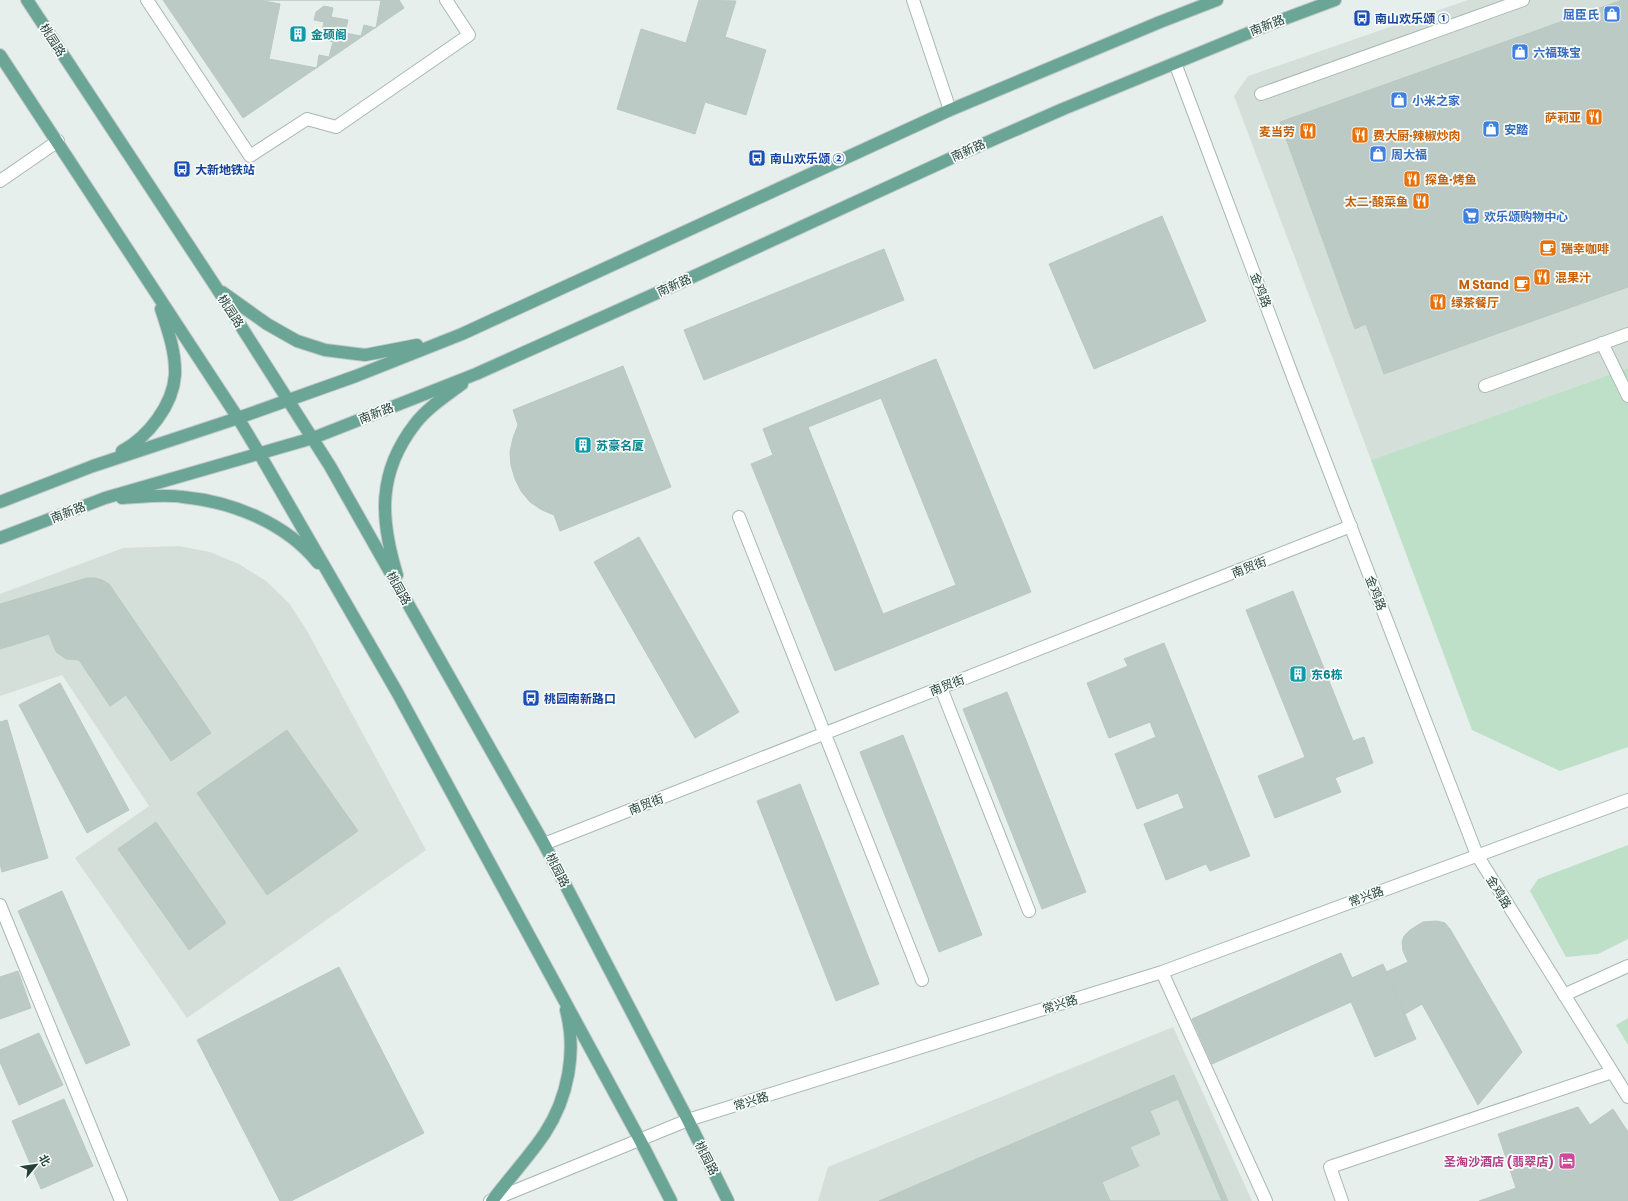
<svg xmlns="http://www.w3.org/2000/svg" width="1628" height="1201" viewBox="0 0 1628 1201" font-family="Poppins,'Noto Sans SC',sans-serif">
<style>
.built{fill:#d4dfda}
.green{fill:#bfe0c8}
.building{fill:#bbcac4;stroke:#b8c9c2;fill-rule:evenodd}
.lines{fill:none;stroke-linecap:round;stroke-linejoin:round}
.minor-casing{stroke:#a8b8b2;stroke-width:14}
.major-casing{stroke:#c2cac8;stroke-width:14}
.minor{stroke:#fff;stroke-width:12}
.major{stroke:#6aa596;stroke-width:12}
.labels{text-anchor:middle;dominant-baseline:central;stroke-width:3.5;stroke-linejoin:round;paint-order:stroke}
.shop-label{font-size:12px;font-weight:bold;fill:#366cbe;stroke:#f7fbf9;text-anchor:start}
.transit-label{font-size:12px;font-weight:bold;fill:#164399;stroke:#f7fbf9;text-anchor:start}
.street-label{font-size:12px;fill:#24423a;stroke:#f7fbf9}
.culture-label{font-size:12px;font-weight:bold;fill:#0d838f;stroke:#f7fbf9;text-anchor:start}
.food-label{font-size:12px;font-weight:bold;fill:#c56008;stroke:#f7fbf9;text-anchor:start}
.hotel-label{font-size:12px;font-weight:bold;fill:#b23c85;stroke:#f7fbf9;text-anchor:end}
</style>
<rect width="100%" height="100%" fill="#e6efeb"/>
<path class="built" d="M 1468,0 L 1628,0 L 1628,368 L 1371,460 L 1234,96 L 1248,76 Z
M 179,546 L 210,552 L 239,564 L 266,581 L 289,603 L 306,629 L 426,850 L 187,1018 L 75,858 L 149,806 L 62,675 L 0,696 L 0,594 L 123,548 Z
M 1173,1027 L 1252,1201 L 818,1201 L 828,1167 Z"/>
<path class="green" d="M 1628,368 L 1628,747 L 1560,771 L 1472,730 L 1371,460 Z
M 1628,845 L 1628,939 L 1598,954 L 1566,957 L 1530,891 L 1538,879 Z
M 1628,1018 L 1628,1045 L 1616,1025 Z"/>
<path class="building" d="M 163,0 L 399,0 L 404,8 L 243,118 Z
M 259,0 L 381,0 L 376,28 L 364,25 L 361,36 L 345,33 L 348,20 L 331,17 L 333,8 L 324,6 L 316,12 L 314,20 L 324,22 L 320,39 L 333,42 L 329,57 L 319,55 L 317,68 L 269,59 L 280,4 Z
M 699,0 L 736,1 L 725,37 L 766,50 L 746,115 L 705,102 L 695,134 L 617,109 L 641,29 L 686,43 Z
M 1622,0 L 1628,0 L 1628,287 L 1384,374 L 1366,324 L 1355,329 L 1280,122 Z
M 1162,216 L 1206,321 L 1094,369 L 1049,264 Z
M 884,249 L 904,300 L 704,380 L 684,330 Z
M 936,359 L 1031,592 L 835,671 L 751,464 L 773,455 L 763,429 ZM 881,398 L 956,585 L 883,614 L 808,427 Z
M 623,366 L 671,487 L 560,531 L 554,515 L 542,510 L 530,502 L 521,491 L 515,479 L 511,465 L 510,452 L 513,438 L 518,425 L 513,410 Z
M 639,537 L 739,712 L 695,738 L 594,562 Z
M 87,578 L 95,578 L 102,580 L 109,584 L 211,733 L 171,761 L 126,695 L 110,706 L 79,660 L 66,659 L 56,652 L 49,634 L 0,649 L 0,604 Z
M 1293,591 L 1353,741 L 1364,737 L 1373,763 L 1335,778 L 1341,792 L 1275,818 L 1258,776 L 1305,757 L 1246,610 Z
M 1164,643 L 1250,856 L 1210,871 L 1206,864 L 1166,880 L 1144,824 L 1184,808 L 1178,793 L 1137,809 L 1115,754 L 1156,737 L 1150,722 L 1109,738 L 1087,683 L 1128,666 L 1124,659 Z
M 60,683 L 129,810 L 87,833 L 19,705 Z
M 1007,692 L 1086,892 L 1042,909 L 963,709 Z
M 7,720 L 48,858 L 2,872 L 0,864 L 0,722 Z
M 287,730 L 358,831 L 267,895 L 197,793 Z
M 903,735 L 982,935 L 939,952 L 860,752 Z
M 800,784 L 879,984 L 836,1001 L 757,801 Z
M 156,822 L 226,923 L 189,950 L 118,849 Z
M 62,891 L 130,1045 L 86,1064 L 18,911 Z
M 1437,921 L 1445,923 L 1450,929 L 1522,1052 L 1478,1105 L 1422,1004 L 1405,1014 L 1386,972 L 1408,962 L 1403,951 L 1402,942 L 1404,936 L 1410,930 L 1423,922 Z
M 1341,953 L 1352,978 L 1383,964 L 1416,1039 L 1375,1057 L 1351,1002 L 1212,1064 L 1192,1019 Z
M 339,967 L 424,1133 L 291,1201 L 280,1201 L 197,1040 Z
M 18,971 L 31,1008 L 0,1019 L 0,977 Z
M 39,1033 L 63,1085 L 19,1105 L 0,1062 L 0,1050 Z
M 1174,1075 L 1228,1201 L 879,1201 L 1105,1104 Z
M 64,1099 L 93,1166 L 41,1189 L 12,1121 Z
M 1178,1099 L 1222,1201 L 1110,1201 L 1102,1182 L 1139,1166 L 1130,1147 L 1160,1134 L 1150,1111 Z
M 1578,1107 L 1590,1125 L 1613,1109 L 1628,1132 L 1628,1201 L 1479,1201 L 1516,1188 L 1498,1134 Z"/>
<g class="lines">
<g class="minor-casing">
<path id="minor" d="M 147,0 L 250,156 L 307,119 L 336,127 L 469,35 L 446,0
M 913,0 L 950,110
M 1175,63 L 1293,377 L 1477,855 L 1628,1097
M 1261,94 L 1523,0
M 0,181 L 58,141
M 1602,343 L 1628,396
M 1485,386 L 1628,334
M 739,517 L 922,980
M 941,688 L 1029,911
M 544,844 L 1351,526
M 0,905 L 121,1201
M 1162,972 L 1266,1201
M 1564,995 L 1628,966
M 490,1201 L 688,1120 L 1162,972 L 1628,800
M 1342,1201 L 1330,1167 L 1612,1072"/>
</g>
<g class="major-casing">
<path id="major" d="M 27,0 L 216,287 L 330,466 L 544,844 L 688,1120 L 728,1201
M 0,55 L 238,418 L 259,453 L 397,692 L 640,1140 L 671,1201
M 222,292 L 267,324 L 297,341 L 325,350 L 365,355 L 417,345
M 122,451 C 148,437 173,405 175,375 C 176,353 168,330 161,309
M 122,498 C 142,497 164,494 183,497 C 233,502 286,523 318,563
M 0,502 L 93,466 L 238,418 L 356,376 L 462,334 L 950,110 L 1160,22 L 1217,0
M 0,538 L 105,498 L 313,438 L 476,374 L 677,284 L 958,155 L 1063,109 L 1268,25 L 1335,0
M 397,575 C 380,519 377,473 415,424 C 427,408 446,396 462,384
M 492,1201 C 509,1178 529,1157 545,1133 C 568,1098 577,1051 566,1010"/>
</g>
<use href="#minor" class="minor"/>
<use href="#major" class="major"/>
</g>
<defs>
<g id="shop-square" transform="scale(0.9)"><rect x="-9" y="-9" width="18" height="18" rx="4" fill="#3f7fe0" stroke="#f7fbf9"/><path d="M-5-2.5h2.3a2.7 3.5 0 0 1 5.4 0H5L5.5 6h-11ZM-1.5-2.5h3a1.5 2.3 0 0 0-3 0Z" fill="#fff"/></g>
<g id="bus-square" transform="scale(0.9)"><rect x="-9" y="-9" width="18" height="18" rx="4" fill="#1a4fb4" stroke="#f7fbf9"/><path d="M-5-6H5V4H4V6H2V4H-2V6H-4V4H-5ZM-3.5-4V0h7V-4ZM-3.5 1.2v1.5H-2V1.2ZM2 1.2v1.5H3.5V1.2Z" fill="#fff"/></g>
<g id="building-square" transform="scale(0.9)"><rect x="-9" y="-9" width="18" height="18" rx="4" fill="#0f9aa8" stroke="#f7fbf9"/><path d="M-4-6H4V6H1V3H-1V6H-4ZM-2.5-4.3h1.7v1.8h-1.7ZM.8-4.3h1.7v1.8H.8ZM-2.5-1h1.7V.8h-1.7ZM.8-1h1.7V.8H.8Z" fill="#fff"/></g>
<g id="restaurant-square" transform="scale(0.9)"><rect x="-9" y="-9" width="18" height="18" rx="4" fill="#e8710a" stroke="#f7fbf9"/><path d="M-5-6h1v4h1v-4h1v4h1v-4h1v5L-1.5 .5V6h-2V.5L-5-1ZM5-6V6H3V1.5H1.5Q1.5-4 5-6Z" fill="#fff"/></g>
<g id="supermarket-square" transform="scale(0.9)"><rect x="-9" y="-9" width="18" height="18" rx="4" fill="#3f7fe0" stroke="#f7fbf9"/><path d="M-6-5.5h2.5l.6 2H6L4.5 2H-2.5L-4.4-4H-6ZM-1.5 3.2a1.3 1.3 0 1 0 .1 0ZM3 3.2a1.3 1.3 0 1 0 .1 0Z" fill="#fff"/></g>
<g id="cafe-square" transform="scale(0.9)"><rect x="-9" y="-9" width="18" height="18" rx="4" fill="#e8710a" stroke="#f7fbf9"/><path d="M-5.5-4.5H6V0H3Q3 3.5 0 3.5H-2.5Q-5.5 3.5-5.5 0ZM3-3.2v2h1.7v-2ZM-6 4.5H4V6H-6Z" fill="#fff"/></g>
<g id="hotel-square" transform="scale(0.9)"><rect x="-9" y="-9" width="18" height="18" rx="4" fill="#d1479c" stroke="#f7fbf9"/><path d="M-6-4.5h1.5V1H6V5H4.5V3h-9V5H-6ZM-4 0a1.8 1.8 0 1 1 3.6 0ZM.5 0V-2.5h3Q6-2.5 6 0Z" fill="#fff"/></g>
</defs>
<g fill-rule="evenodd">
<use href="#shop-square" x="1612" y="14"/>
<use href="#bus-square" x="1362" y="18"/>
<use href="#building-square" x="298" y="34"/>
<use href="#shop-square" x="1520" y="52"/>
<use href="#shop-square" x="1399" y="100"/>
<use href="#restaurant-square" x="1594" y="117"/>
<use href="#shop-square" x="1491" y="129"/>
<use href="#restaurant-square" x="1308" y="131"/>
<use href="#restaurant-square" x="1360" y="135"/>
<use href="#shop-square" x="1378" y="154"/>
<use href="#bus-square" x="757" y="158"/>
<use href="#bus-square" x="182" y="169"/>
<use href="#restaurant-square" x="1412" y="179"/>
<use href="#restaurant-square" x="1421" y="201"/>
<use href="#supermarket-square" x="1471" y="216"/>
<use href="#cafe-square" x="1548" y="248"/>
<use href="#restaurant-square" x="1542" y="277"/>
<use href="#cafe-square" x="1522" y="284"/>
<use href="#restaurant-square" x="1438" y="302"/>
<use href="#building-square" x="583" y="445"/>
<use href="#building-square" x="1298" y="674"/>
<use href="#bus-square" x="531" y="698"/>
<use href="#hotel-square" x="1567" y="1161"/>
</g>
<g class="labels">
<g class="shop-label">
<text x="1599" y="14" text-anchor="end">屈臣氏</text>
<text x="1533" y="52">六福珠宝</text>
<text x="1412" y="100">小米之家</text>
<text x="1504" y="129">安踏</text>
<text x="1391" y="154">周大福</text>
<text x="1484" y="216">欢乐颂购物中心</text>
</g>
<g class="transit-label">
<text x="1375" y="18">南山欢乐颂 ①</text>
<text x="770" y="158">南山欢乐颂 ②</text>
<text x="195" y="169">大新地铁站</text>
<text x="544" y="698">桃园南新路口</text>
</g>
<g class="street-label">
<text transform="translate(1267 25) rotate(-21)">南新路</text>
<text transform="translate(53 40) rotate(57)">桃园路</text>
<text transform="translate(968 150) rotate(-24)">南新路</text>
<text transform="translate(674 285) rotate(-24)">南新路</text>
<text transform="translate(1261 290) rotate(69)">金鸡路</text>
<text transform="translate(231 311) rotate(57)">桃园路</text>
<text transform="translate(376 413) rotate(-21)">南新路</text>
<text transform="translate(68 512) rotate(-21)">南新路</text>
<text transform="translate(1249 567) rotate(-21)">南贸街</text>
<text transform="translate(399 588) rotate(61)">桃园路</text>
<text transform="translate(1376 593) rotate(69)">金鸡路</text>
<text transform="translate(947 685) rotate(-21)">南贸街</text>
<text transform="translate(646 804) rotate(-21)">南贸街</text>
<text transform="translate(558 870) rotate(63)">桃园路</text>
<text transform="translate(1499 892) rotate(58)">金鸡路</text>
<text transform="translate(1366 896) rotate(-20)">常兴路</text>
<text transform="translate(1060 1004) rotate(-17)">常兴路</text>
<text transform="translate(751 1101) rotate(-17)">常兴路</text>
<text transform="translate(707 1158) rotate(63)">桃园路</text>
</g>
<g class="culture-label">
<text x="311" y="34">金硕阁</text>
<text x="596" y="445">苏豪名厦</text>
<text x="1311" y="674">东6栋</text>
</g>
<g class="food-label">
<text x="1581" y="117" text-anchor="end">萨莉亚</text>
<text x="1295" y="131" text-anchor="end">麦当劳</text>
<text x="1373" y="135">费大厨·辣椒炒肉</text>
<text x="1425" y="179">探鱼·烤鱼</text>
<text x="1408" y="201" text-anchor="end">太二·酸菜鱼</text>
<text x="1561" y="248">瑞幸咖啡</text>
<text x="1555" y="277">混果汁</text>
<text x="1509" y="284" text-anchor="end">M Stand</text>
<text x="1451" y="302">绿茶餐厅</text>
</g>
<g class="hotel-label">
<text x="1554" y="1161">圣淘沙酒店 (翡翠店)</text>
</g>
</g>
<g transform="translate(36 1165) rotate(61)" stroke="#f7fbf9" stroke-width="3" paint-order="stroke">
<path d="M0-3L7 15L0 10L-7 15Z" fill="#24423a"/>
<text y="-6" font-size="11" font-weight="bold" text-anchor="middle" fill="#24423a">北</text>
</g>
</svg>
